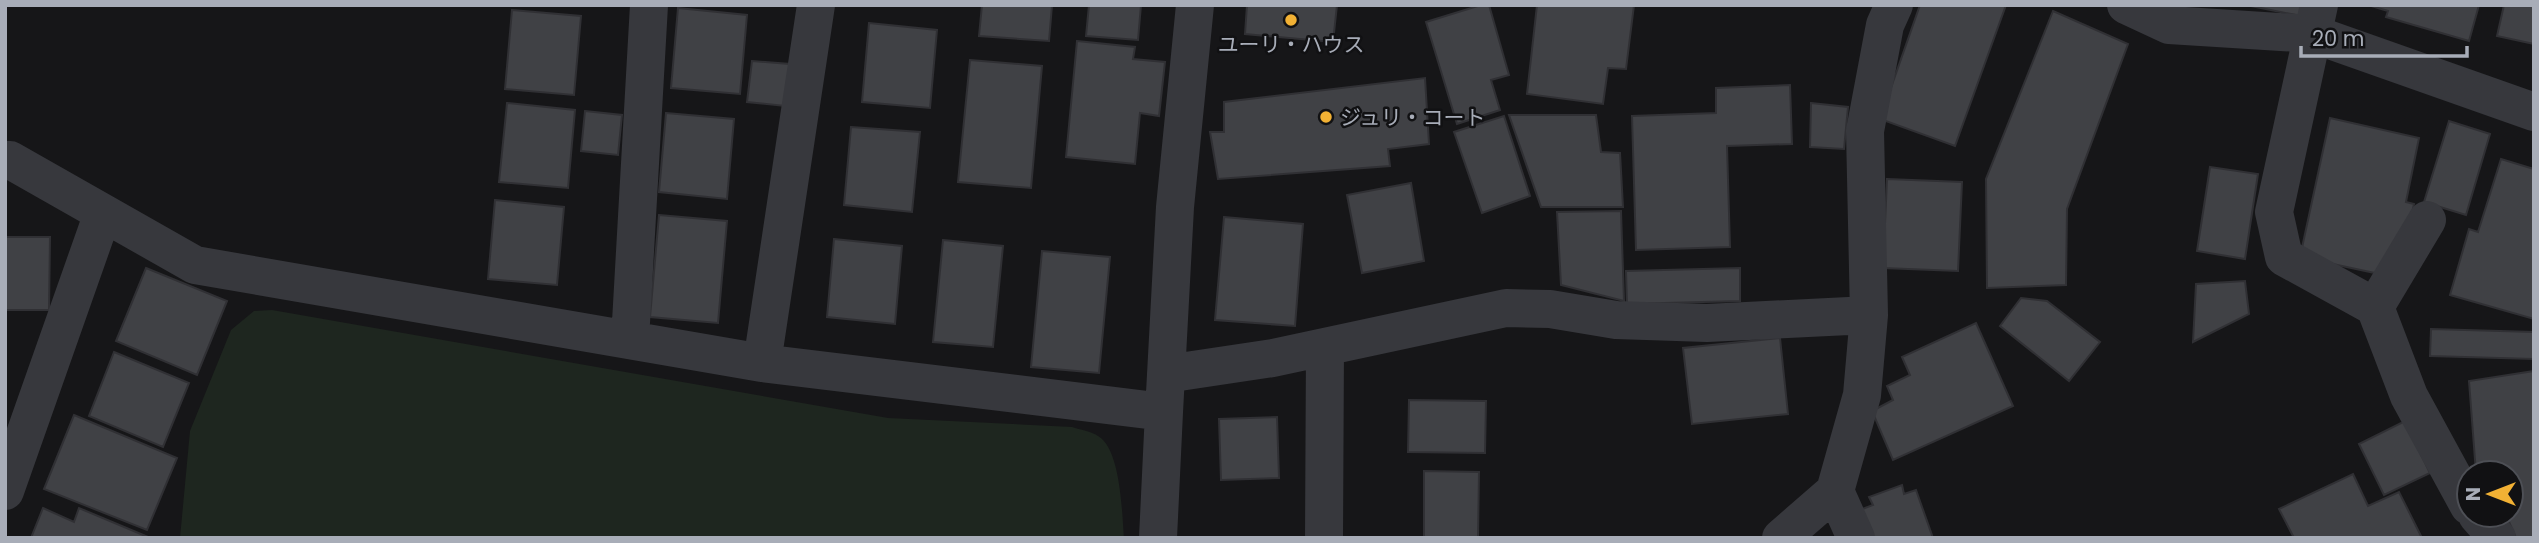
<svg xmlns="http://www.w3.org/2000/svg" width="2539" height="543" viewBox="0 0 2539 543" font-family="Poppins,'Noto Sans JP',sans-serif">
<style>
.green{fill:#1e261f}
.building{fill:#404145;stroke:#303034;stroke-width:2}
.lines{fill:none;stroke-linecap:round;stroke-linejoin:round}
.street{stroke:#37383d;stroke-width:38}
.poi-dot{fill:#f2b134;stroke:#111113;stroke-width:2.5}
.labels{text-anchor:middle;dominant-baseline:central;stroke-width:5;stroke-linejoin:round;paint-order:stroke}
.poi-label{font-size:21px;fill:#a8adb8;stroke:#111113}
</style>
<rect width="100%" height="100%" fill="#161618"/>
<path class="green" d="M 272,310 L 888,418 L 1072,427 C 1080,430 1091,431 1098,436 C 1121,449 1122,514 1124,538 L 180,538 L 190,431 L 231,330 L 254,311 Z"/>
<path class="building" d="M 982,5 L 1052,5 L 1049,41 L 979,36 Z
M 1089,5 L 1141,5 L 1138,40 L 1086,36 Z
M 1247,5 L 1337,5 L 1333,42 L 1245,34 Z
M 1481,5 L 1489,5 L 1509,75 L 1491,80 L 1500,110 L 1457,124 L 1426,22 Z
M 1537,5 L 1634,5 L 1626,69 L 1608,68 L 1603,104 L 1527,94 Z
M 1920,5 L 2006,5 L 1955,146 L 1880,119 Z
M 2246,5 L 2303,5 L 2301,16 Z
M 2368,5 L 2479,5 L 2469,41 L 2386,17 L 2388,11 Z
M 2504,5 L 2534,5 L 2534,44 L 2497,36 Z
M 678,8 L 747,15 L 740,94 L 671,88 Z
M 512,10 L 581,16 L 574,95 L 505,89 Z
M 2053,11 L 2128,44 L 2067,209 L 2066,285 L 1987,288 L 1986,179 Z
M 869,23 L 937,30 L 930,108 L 862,102 Z
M 1077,41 L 1135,47 L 1133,59 L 1165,62 L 1159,116 L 1140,113 L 1135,164 L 1066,157 Z
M 970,60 L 1042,66 L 1031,188 L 958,182 Z
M 752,61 L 790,64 L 785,106 L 747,102 Z
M 1425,78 L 1429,144 L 1388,149 L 1390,166 L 1218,179 L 1210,132 L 1224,132 L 1224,102 Z
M 1790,85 L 1792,144 L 1727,146 L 1730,247 L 1636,250 L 1632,116 L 1716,113 L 1716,88 Z
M 507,103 L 575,110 L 568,188 L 499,182 Z
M 1811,103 L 1848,107 L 1844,149 L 1810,147 Z
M 585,111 L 622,115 L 618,155 L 581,151 Z
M 666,113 L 734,119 L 727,199 L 659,192 Z
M 1509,115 L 1596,115 L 1601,152 L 1620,153 L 1623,207 L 1541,207 Z
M 1504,116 L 1530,196 L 1482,213 L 1454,132 Z
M 2330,118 L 2419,138 L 2406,202 L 2414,204 L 2398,278 L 2300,257 Z
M 2449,121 L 2490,134 L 2466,215 L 2424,202 Z
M 851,127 L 920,132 L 912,212 L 844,205 Z
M 2501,159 L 2534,169 L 2534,319 L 2450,295 L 2469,229 L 2478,232 Z
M 2210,167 L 2258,174 L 2245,259 L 2197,251 Z
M 1887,179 L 1962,182 L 1958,271 L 1883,268 Z
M 1411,183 L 1424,261 L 1362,273 L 1347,195 Z
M 495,200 L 564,207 L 557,285 L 488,279 Z
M 1621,211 L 1624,301 L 1561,285 L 1557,212 Z
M 659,215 L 727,221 L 718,323 L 650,317 Z
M 1224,217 L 1303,224 L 1295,326 L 1215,320 Z
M 5,237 L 50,237 L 49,310 L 5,310 Z
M 834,239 L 902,246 L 895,324 L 827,317 Z
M 943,240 L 1003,246 L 993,347 L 933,342 Z
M 1042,251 L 1110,257 L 1099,373 L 1031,367 Z
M 146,268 L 227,301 L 197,375 L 116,341 Z
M 1740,268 L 1740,301 L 1627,304 L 1626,271 Z
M 2245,281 L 2249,314 L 2193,342 L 2196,284 Z
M 2021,298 L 2047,301 L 2100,342 L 2069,381 L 2000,326 Z
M 1976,323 L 2013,406 L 1893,460 L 1872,411 L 1893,400 L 1887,386 L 1910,375 L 1902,357 Z
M 2431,329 L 2534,332 L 2534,359 L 2430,356 Z
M 1780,338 L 1788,414 L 1692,424 L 1683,348 Z
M 114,352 L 189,383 L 163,447 L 89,416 Z
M 2534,371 L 2534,538 L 2516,538 L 2506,515 L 2511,515 L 2511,473 L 2476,473 L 2469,381 Z
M 1409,400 L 1486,401 L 1485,453 L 1408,452 Z
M 74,415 L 177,458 L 147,530 L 44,489 Z
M 1277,417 L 1279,478 L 1221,480 L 1219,419 Z
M 2405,421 L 2430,473 L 2384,495 L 2359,444 Z
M 1424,471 L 1479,472 L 1478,538 L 1424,538 Z
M 2353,474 L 2368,506 L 2399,492 L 2422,538 L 2294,538 L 2279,509 Z
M 1902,485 L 1904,494 L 1916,490 L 1933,538 L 1866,538 L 1857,511 L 1873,505 L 1869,497 Z
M 43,508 L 74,522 L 79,508 L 148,537 L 31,538 Z"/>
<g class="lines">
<path class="street" d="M 2126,5 L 2169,25 L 2313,34 L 2534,112
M 2319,5 L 2274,212 L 2284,257 L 2375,307 L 2409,396 L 2469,506
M 5,160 L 10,160 L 195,265 L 762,363 L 1164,412 L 1175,207 L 1195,5
M 2375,307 L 2427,220
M 630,340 L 649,5
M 762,363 L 816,5
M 1166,374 L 1273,358 L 1506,308 L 1550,309 L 1616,320 L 1707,323 L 1869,315
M 5,491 L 103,213
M 2477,515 L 2497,538
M 1158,538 L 1164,412
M 1324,538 L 1325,347
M 1781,538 L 1835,491
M 1856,538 L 1835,491 L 1862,395 L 1869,315 L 1865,131 L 1885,25 L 1894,5"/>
</g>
<g class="poi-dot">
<circle cx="1291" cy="20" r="7"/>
<circle cx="1326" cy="117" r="7"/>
</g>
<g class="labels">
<g class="poi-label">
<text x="1291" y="44">ユーリ・ハウス</text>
<text x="1340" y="117" text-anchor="start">ジュリ・コート</text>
</g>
</g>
<rect width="2539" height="543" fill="none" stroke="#a8adb8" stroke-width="14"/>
<g transform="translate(2490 494) rotate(270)"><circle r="33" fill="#111113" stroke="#4d4f55" stroke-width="2"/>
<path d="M0-5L12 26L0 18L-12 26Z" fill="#f2b134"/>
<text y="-10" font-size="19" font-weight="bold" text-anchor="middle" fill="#a8adb8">N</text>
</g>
<path d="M2301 46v10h166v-10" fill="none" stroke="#a8adb8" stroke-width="3.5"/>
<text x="2312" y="46" font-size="21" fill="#a8adb8" stroke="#111113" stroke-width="5" paint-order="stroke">20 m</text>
</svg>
